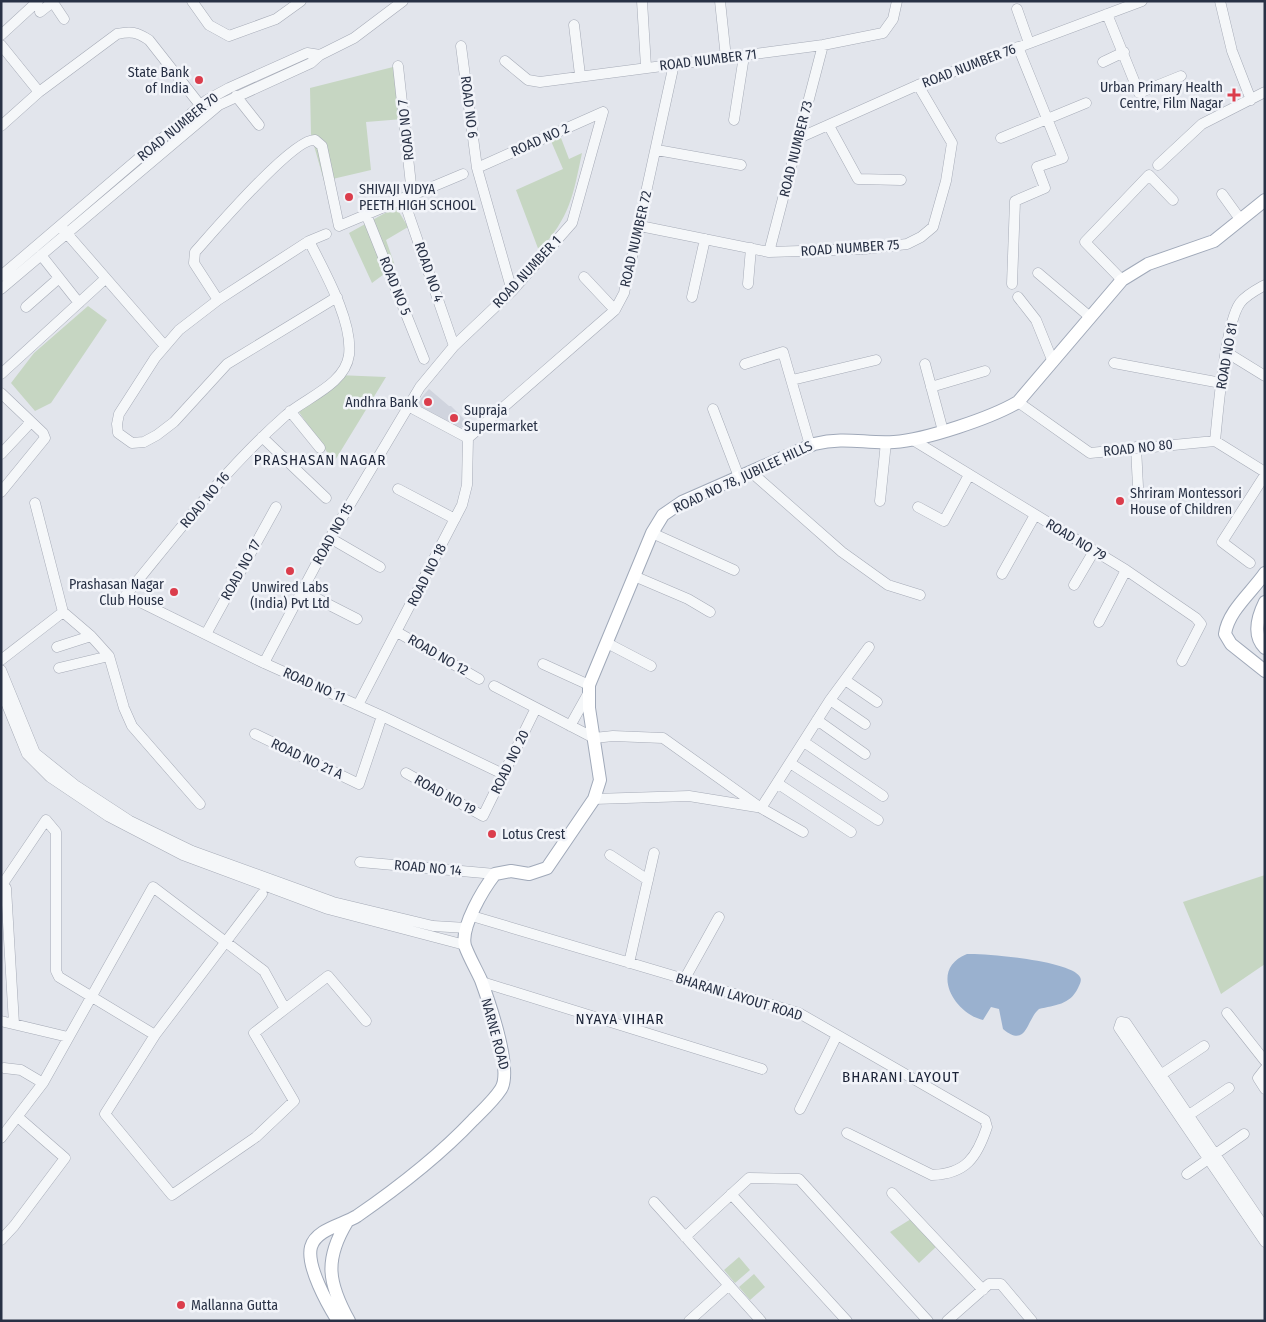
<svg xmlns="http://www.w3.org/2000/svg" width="1266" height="1322" viewBox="0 0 1266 1322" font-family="'Fira Sans Condensed',sans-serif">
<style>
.built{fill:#d0d4de}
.green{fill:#c6d6c2}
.water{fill:#9ab1cf}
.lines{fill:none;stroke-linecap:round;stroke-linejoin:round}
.minor-casing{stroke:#a6abb7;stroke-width:11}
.major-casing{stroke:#a0a9b9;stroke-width:14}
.minor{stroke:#f5f7f9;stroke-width:10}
.major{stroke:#fff;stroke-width:12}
.poi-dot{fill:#db3d4c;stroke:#f2f4f9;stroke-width:2}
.labels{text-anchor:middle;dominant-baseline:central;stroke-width:5;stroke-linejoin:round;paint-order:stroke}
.street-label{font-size:14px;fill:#283145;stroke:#f2f4f9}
.poi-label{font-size:14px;fill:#283145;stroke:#f2f4f9;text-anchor:start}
.neighbourhood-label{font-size:15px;letter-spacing:1px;fill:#1a2236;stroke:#f2f4f9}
</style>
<rect width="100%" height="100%" fill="#e2e5ec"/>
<path class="built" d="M 429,389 L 449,406 L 451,406 L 468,423 L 458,430 L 415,405 Z"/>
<path class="green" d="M 397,66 L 403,119 L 366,122 L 371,170 L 324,181 L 311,135 L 310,88 Z
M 561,138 L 569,159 L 582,153 C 573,196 570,217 539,251 L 516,190 L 563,169 L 551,141 Z
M 396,207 L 408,227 L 386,240 L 395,266 L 372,283 L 349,233 Z
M 88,306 L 107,320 L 51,403 L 35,411 L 11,383 L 34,353 Z
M 337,375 L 386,377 L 334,462 L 294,405 Z
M 1265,875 L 1265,964 L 1221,994 L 1183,902 Z
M 911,1219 L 937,1246 L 919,1263 L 890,1232 Z
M 739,1257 L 750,1270 L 735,1283 L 724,1270 Z
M 754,1274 L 765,1287 L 750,1300 L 739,1287 Z"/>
<path class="water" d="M 967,954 C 985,953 1072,961 1080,977 C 1082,980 1080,984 1078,988 C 1070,1005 1055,1005 1039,1009 C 1026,1020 1027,1049 1003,1029 L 999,1009 L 991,1007 L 983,1020 C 953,1013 929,969 967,954 Z"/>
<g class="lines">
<g class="minor-casing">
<path id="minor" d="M 52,1 L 64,19
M 192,1 L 209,25 L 229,36 L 276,19 L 301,1
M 642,1 L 646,67
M 720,1 L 726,58
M 1220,1 L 1232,51 L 1251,100
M 1017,9 L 1029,43
M 40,12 L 54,1
M 1107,14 L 1139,93 L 1181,76
M 574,25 L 580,75
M 1,35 L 38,1
M 1,45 L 39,92
M 461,46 L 477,168 L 512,291
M 505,61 L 528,80 L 540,82 L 823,45 L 883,33 L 893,19 L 897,1
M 1103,62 L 1124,52
M 398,66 L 412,194
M 236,96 L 259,125
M 734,120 L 744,56
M 1,126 L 39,92 L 117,34 C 131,31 137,32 149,40 L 204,110
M 829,126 L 858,179 L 901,180
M 799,138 L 918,85 L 1142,1
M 1001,138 L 1086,103
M 657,150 L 741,165
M 1158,165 L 1202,124 L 1265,92
M 477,168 L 603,112
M 1222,194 L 1240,219
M 403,198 L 454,346
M 366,214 L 424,359
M 640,226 L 769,252 L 864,249 L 907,244 L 921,237 L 933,227 L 946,181 L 952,143 L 918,85
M 63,229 L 164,345
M 326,234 L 309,241 L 218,300 L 179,330 L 155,358 L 119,414 L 117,424 L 118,433 L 132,443 L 144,442 L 157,435 L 174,422 L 227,364 L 337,297
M 309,241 C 324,271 353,321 349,355 C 345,385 305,398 285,416 C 225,469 177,533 126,595 L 264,663 L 382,716 L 503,774
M 769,252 L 823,45
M 41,255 L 79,303
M 1038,273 L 1090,317
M 1,276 L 207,100 L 229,88 L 307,53 L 320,55 L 354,38 L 403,1
M 584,277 L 615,310
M 1122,280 L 1085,242 L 1149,175 L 1173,200
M 748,284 L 751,248
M 1012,284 L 1015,201 L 1045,188 L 1037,167 L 1063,158 L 1018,47
M 1,289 L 219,105 L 311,63 L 320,55
M 692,297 L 705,239
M 1018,297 L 1036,320 L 1053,362
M 218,300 L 194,263 L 195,252 C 212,233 294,137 315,140 L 322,146 L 339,226 L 463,174
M 26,307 L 59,278
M 1226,352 L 1265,376
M 1114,363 L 1221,383
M 745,364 L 783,352 L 810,445
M 925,364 L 943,431
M 1,374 L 105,279
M 792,380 L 876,360
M 931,387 L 985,371
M 1,393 L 43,433 L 45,438 L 1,492
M 1018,402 L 1090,453 L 1215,441 L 1265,472
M 408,406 L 468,438
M 713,409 L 739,477
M 290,411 L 320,448
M 262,437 L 326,498
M 468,438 L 615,310 L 624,293 L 674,64
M 913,440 L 1126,570 L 1196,618 L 1201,624 L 1182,661
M 1215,441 C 1218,412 1225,324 1240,303 C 1246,295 1256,290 1265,285
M 1136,447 L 1138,487
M 1,454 L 31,422
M 750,471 L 842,552 L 888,585 L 920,595
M 398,489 L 455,519
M 880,501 L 886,442
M 35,503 L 63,612
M 918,507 L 944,521 L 969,475
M 652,533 L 734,570
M 330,538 L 380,567
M 1250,563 L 1222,542 L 1265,475
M 1002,574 L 1035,515
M 634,576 L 688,599 L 710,612
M 1074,585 L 1094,551
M 302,591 L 357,619
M 1099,622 L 1126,570
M 397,632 L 479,679
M 206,634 L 276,507
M 607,643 L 651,666
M 57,647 L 91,636
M 1,660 L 63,612 L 91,636 L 109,656 L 124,708 L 132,726 L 200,804
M 264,663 L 330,538 L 420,387 L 454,346 L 512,291 L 572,223 L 603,112
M 543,664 L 589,685
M 59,668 L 109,656
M 1,670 L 35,753 L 75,785 L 130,821 L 192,851 L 333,902 L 433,926 L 467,928
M 845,680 L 877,702
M 494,686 L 594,738 L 613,736 L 663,738 L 761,808 L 803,832
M 1,690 L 27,754 L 50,777 L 108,816 L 183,855 L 328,909 L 465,945
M 830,700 L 865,724
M 358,705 L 462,505 L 467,485 L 468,438
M 817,720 L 865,754
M 570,726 L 589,692
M 255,734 L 359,784 L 382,716
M 804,742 L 883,796
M 790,763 L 878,820
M 406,773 L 483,816 L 536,708
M 777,783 L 851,832
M 594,799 L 689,796 L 757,807
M 761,808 L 830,700 L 869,647
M 610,855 L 648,880
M 360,862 L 495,874
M 1,885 L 6,888 L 14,1024
M 2,885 L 46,820 L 56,832 L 56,971 L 59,977 L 155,1035
M 262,894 L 155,1035 L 105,1114 L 172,1195 L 256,1137 L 294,1101 L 254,1033 L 285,1009
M 472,916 L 799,1013 L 985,1120 L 987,1127 C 977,1157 966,1174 932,1175 L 847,1133
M 629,963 L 654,853
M 684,980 L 719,917
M 482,982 L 762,1069
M 1227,1013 L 1265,1061
M 1,1021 L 68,1037
M 4,1068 L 21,1070 L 43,1083
M 1265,1069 L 1258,1078 L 1265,1089
M 1162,1074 L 1204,1046
M 800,1109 L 837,1035
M 1189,1115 L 1229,1088
M 1,1138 L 43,1083 L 153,887 L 264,971 L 285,1009 L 328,976 L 366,1021
M 1187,1174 L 1244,1134
M 892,1193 L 983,1290
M 731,1194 L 847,1321
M 654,1202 L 761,1321
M 1265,1228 L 1126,1023 L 1121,1022 L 1119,1028 L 1265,1242
M 685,1237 L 749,1178 L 799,1179 L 928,1321
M 1,1240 L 14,1226 L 65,1158 L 19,1118
M 689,1321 L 729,1285
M 947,1321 L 989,1284 L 1001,1284 L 1032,1321"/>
</g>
<g class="major-casing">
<path id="major" d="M 1265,573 C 1252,592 1228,611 1225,634 L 1231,644 L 1265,671
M 1265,602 C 1258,616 1252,635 1265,648
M 347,1222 C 324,1260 328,1283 349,1321
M 338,1321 C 328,1305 306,1266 311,1247 C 316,1229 343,1225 357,1216 C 399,1187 438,1157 473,1120 C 483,1110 494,1100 501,1089 C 513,1070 489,1002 481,980 C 476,969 469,957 465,946 C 460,927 484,888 495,874 L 511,871 L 529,874 L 547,868 L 594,799 L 600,780 L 589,708 L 589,685 L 652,533 L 663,515 L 682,502 L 814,444 C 846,436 865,444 894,442 C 925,440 991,418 1018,402 L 1122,280 L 1148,264 L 1214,241 L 1265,200"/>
</g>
<use href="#minor" class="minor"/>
<use href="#major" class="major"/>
</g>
<g class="poi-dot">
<circle cx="199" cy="80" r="5"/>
<path d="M1231.5 87.5h5v5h5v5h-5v5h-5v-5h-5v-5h5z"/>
<circle cx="349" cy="197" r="5"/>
<circle cx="428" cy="402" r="5"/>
<circle cx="454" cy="418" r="5"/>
<circle cx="1120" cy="501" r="5"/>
<circle cx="290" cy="571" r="5"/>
<circle cx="174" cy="592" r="5"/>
<circle cx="492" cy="834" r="5"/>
<circle cx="181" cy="1305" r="5"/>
</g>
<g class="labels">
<g class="street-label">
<text transform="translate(708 60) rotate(-7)">ROAD NUMBER 71</text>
<text transform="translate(969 66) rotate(-21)">ROAD NUMBER 76</text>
<text transform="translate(469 107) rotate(83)">ROAD NO 6</text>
<text transform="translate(178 127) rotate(-39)">ROAD NUMBER 70</text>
<text transform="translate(406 130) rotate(-96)">ROAD NO 7</text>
<text transform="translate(540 140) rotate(-24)">ROAD NO 2</text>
<text transform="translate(796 149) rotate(-76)">ROAD NUMBER 73</text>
<text transform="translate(636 239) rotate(-77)">ROAD NUMBER 72</text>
<text transform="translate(850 248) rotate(-4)">ROAD NUMBER 75</text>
<text transform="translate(429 272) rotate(71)">ROAD NO 4</text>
<text transform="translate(527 272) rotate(-47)">ROAD NUMBER 1</text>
<text transform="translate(395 286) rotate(68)">ROAD NO 5</text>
<text transform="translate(1227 356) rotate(-80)">ROAD NO 81</text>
<text transform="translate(1138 448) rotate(-6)">ROAD NO 80</text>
<text transform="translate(743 477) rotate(-25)">ROAD NO 78, JUBILEE HILLS</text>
<text transform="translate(205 500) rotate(-50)">ROAD NO 16</text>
<text transform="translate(333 534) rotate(-61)">ROAD NO 15</text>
<text transform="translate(1076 540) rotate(31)">ROAD NO 79</text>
<text transform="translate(241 570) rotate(-61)">ROAD NO 17</text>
<text transform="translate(427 575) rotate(-63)">ROAD NO 18</text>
<text transform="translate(438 655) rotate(30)">ROAD NO 12</text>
<text transform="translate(314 685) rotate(24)">ROAD NO 11</text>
<text transform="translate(307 759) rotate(25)">ROAD NO 21 A</text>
<text transform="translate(510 762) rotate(-64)">ROAD NO 20</text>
<text transform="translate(445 795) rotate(29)">ROAD NO 19</text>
<text transform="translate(428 868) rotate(5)">ROAD NO 14</text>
<text transform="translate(739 997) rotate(17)">BHARANI LAYOUT ROAD</text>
<text transform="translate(495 1034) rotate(75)">NARNE ROAD</text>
</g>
<g class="poi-label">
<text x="189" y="72" text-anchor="end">State Bank<tspan x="189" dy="16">of India</tspan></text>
<text x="1223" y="87" text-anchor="end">Urban Primary Health<tspan x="1223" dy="16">Centre, Film Nagar</tspan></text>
<text x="359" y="189">SHIVAJI VIDYA<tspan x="359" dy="16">PEETH HIGH SCHOOL</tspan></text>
<text x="418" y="402" text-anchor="end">Andhra Bank</text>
<text x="464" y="410">Supraja<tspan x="464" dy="16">Supermarket</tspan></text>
<text x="1130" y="493">Shriram Montessori<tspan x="1130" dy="16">House of Children</tspan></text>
<text x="164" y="584" text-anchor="end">Prashasan Nagar<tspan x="164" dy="16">Club House</tspan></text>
<text x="290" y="587" text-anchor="middle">Unwired Labs<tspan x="290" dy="16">(India) Pvt Ltd</tspan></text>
<text x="502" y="834">Lotus Crest</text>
<text x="191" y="1305">Mallanna Gutta</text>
</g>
<g class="neighbourhood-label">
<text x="320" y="460">PRASHASAN NAGAR</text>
<text x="620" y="1019">NYAYA VIHAR</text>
<text x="901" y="1077">BHARANI LAYOUT</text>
</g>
</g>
<rect width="1266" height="1322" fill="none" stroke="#283145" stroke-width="5"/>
</svg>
